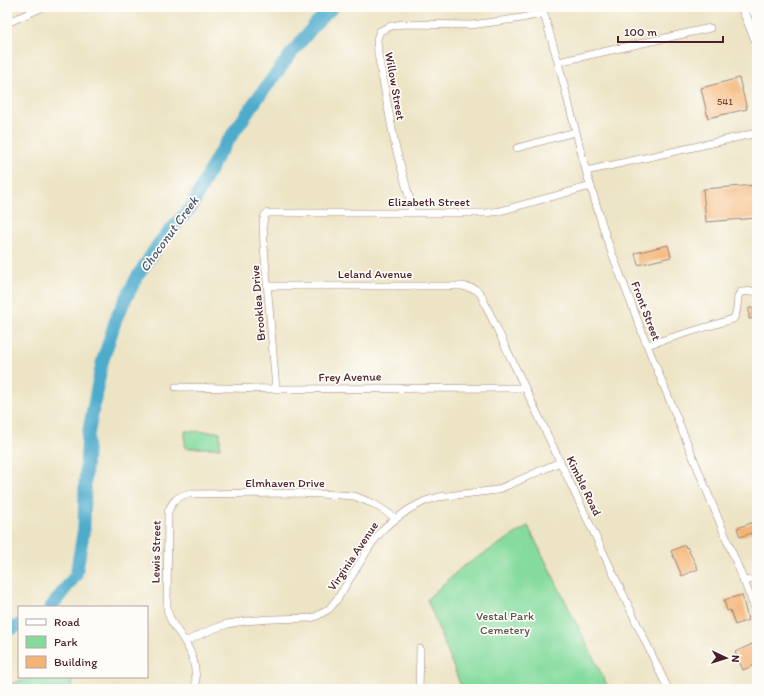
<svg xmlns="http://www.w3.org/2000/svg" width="764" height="696" viewBox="0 0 764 696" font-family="Itim,sans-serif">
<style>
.green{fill:#85db9e;stroke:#687d64}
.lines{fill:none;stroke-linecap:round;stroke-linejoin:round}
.river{stroke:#4dabcc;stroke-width:13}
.building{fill:#f4b475}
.minor-casing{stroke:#9c8278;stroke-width:8}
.major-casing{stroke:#9c8278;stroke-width:10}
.minor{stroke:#fff;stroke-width:7}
.major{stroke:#fff;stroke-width:9}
.labels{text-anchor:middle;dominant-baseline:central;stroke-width:3.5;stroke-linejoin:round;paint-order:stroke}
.number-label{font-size:10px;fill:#74443e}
.street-label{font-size:12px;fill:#4a1f2b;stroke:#fdfcf7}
.park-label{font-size:12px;fill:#5c574e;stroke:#fdfcf7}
.water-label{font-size:13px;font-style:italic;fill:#4b576b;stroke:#fdfcf7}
</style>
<rect width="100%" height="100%" fill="#fdfcf7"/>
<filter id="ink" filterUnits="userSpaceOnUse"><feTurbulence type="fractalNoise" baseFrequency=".025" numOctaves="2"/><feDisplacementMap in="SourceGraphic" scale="8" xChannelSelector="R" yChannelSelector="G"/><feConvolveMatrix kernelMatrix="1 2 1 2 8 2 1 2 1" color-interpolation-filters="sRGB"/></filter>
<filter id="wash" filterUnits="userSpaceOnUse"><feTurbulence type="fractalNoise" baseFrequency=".012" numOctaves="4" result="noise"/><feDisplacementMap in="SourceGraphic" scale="16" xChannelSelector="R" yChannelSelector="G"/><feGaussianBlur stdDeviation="0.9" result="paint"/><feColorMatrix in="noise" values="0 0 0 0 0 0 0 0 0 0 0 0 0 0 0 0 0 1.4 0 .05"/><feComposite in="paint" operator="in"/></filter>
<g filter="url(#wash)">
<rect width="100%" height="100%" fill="#ede4c5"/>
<path class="green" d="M 185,431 L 220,432 L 220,448 L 185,448 Z
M 528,526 L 609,689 L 462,689 L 427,599 L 461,568 Z
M 27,677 L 73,677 L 71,689 L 7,689 L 7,685 L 24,680 Z"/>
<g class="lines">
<path class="river" d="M 51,607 L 76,575 L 84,528 L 85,485 L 88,435 L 102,363 L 117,316 L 137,277 L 159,243 L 192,206 L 218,155 L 257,99 L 291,54 L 316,23 L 333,7
M 7,631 L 19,625"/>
</g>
<g id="blocks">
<path class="building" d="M 739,78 L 747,109 L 708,118 L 701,88 Z
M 757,185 L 757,218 L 706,222 L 703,189 Z
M 668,245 L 671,257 L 638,265 L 635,253 Z
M 749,308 L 757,308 L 757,318 L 749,319 Z
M 754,522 L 757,531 L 740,537 L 737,528 Z
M 685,545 L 686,548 L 687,547 L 698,569 L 682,576 L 671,551 Z
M 742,595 L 748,620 L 735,625 L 730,610 L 727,611 L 724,600 Z
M 757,642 L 757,664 L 743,670 L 735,652 Z"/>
</g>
</g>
<g filter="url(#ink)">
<use href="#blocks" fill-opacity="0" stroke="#9c8278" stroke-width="1"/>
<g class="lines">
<g class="minor-casing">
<path id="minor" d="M 542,7 L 558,62 L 586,171 L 607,240 L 647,345 L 757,613
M 7,23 L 43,7
M 558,62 L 710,28
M 517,148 L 575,132
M 586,171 L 757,133
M 411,213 L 411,204 L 395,145 L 378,54 L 377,39 L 380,31 L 391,26 L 403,24 L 471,25 L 522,18 L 544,13
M 268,286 L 462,286 L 475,289 L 480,293 L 668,689
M 647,345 L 733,319 C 738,313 737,304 738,296 L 741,292 L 757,291
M 176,387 L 276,389 L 525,388
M 276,389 L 264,247 L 263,222 L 265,215 L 268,213 L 486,213 L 500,211 L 591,186
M 743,581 L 757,579
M 185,642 C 199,635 213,628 228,624 C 255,618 284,619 311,618 L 317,616 L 329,609 L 338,598 L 372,543 L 385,527 L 408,510 L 425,501 L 439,497 L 497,490 L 560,462
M 196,689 C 196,673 195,658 186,644 C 179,631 170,624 167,609 L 168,512 C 172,502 176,497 187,494 L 296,493 L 340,495 L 354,496 L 374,504 L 396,518
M 419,689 L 420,649"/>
</g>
<g class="major-casing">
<path id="major" d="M 742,7 L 757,42
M 752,7 L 757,17"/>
</g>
<use href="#minor" class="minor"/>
<use href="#major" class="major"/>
</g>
</g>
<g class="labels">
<g class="number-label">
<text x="725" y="101">541</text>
</g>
<g class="street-label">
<text transform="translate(395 86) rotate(80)">Willow Street</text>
<text x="429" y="202">Elizabeth Street</text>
<text x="375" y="274">Leland Avenue</text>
<text transform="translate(258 303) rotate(-95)">Brooklea Drive</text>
<text transform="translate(646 311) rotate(69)">Front Street</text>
<text transform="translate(350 377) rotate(-1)">Frey Avenue</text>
<text x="285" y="483">Elmhaven Drive</text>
<text transform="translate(584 486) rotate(64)">Kimble Road</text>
<text transform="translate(156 552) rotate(-89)">Lewis Street</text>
<text transform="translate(353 556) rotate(-56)">Virginia Avenue</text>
</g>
<g class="park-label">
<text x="505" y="616">Vestal Park<tspan x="505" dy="14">Cemetery</tspan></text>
</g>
<g class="water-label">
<text transform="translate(169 234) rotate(-54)">Choconut Creek</text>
</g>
</g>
<rect width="764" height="696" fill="none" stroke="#fdfcf7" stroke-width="24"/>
<rect x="18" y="606" width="130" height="72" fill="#fdfcf7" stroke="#b5a4a5"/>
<rect x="26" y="619" width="20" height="6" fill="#ffffff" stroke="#b5a4a5"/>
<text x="54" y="626" font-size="12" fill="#4a1f2b">Road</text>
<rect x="26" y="636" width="20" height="12" fill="#85db9e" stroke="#b5a4a5"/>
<text x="54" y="646" font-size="12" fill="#4a1f2b">Park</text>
<rect x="26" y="656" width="20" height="12" fill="#f4b475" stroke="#b5a4a5"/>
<text x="54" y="666" font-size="12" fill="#4a1f2b">Building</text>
<g transform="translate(726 658) rotate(94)" stroke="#fdfcf7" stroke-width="3" paint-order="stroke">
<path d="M0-3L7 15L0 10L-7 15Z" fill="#4a1f2b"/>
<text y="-6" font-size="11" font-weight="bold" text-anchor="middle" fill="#4a1f2b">N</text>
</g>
<path d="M618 36v6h105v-6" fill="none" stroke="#4a1f2b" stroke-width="2"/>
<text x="624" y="36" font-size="12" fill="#4a1f2b" stroke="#fdfcf7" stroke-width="3" paint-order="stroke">100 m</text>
</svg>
